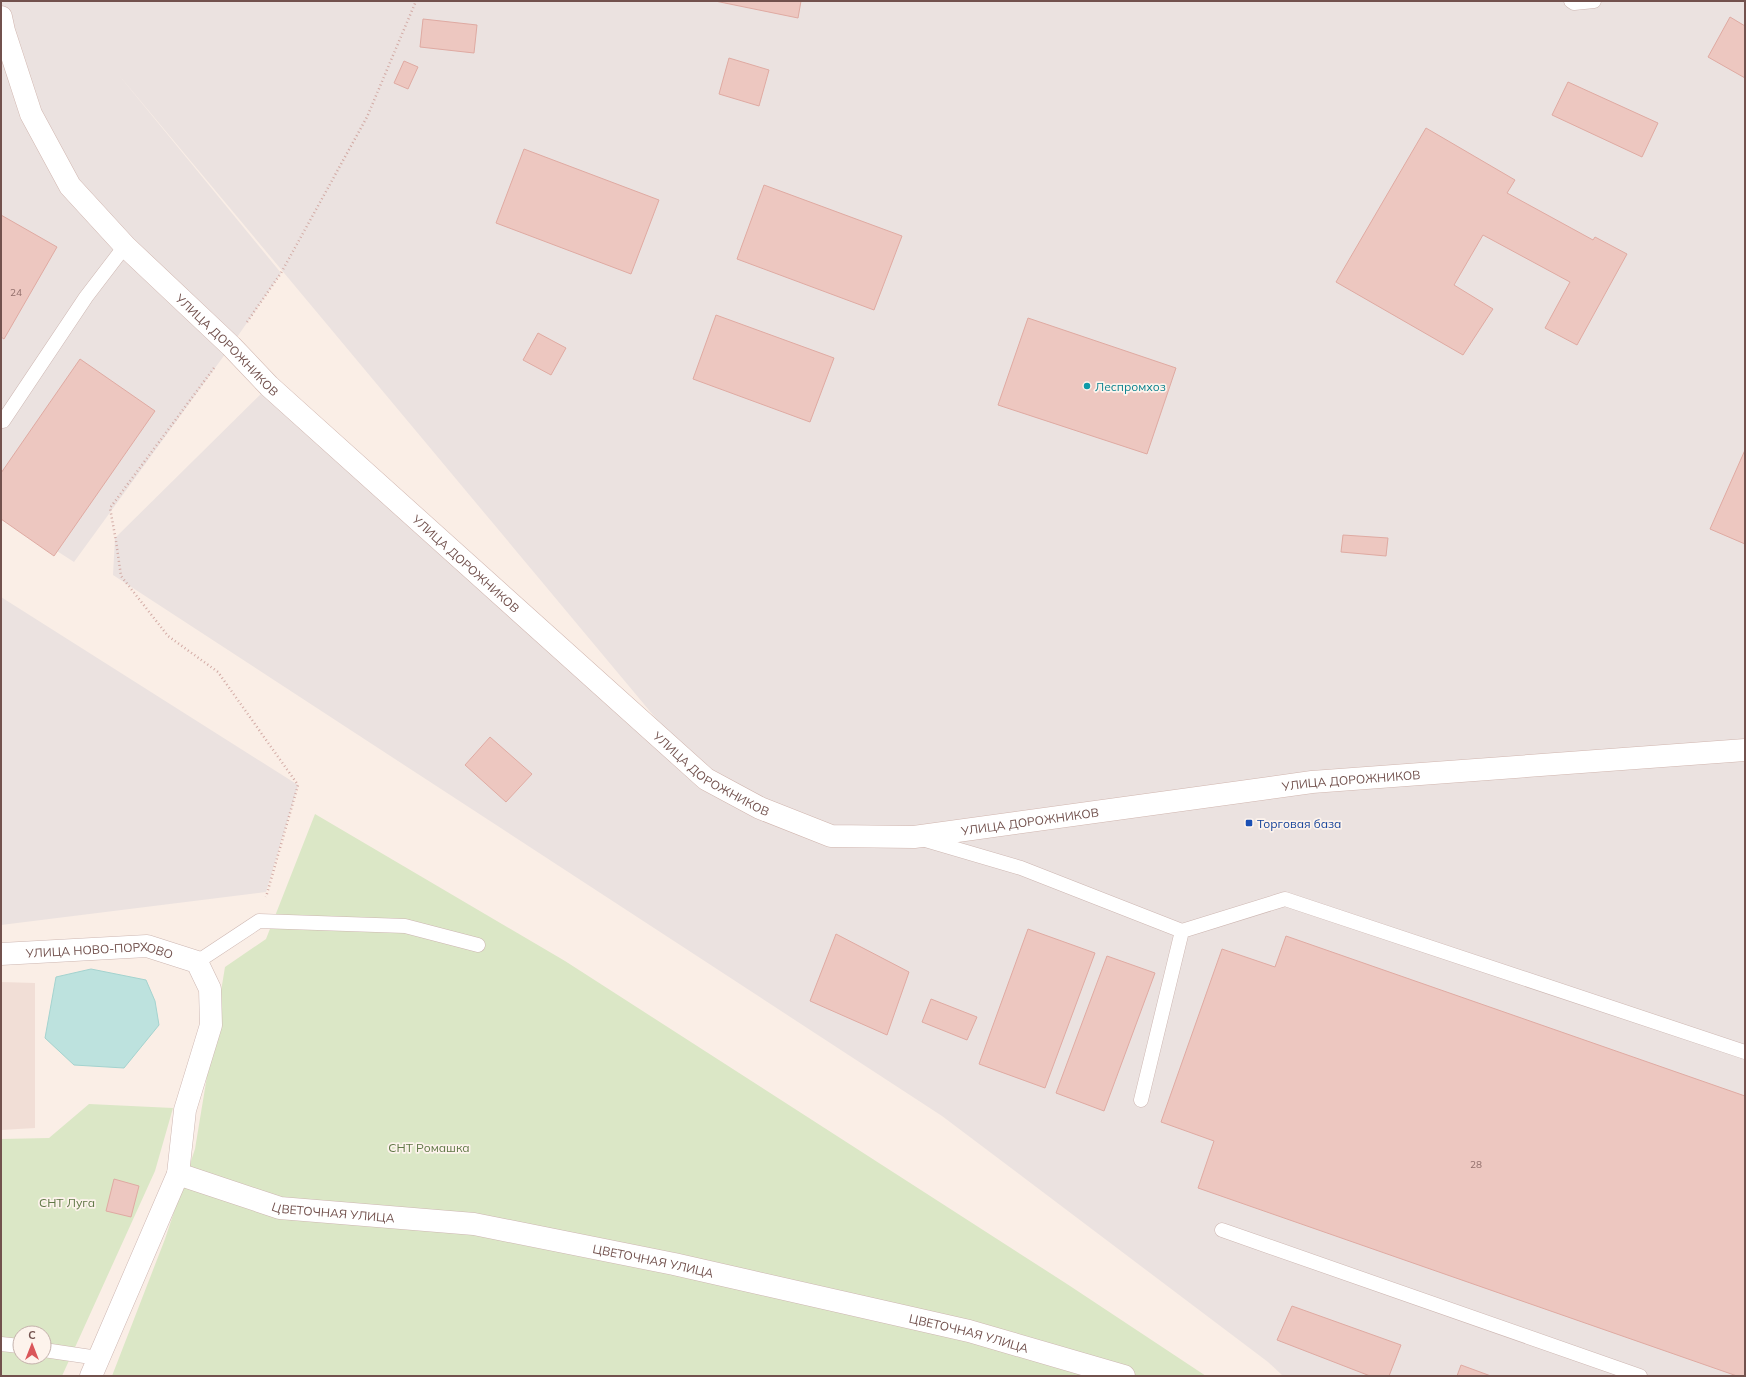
<svg xmlns="http://www.w3.org/2000/svg" width="1746" height="1377" viewBox="0 0 1746 1377" font-family="Mulish,sans-serif">
<style>
.residential{fill:#f1ded6}
.industrial{fill:#ebe2e0}
.green{fill:#dbe7c6;fill-rule:evenodd}
.water{fill:#bde2de;stroke:#a4d3cf}
.building{fill:#edc7c0;stroke:#dfaaa2}
.lines{fill:none;stroke-linecap:round;stroke-linejoin:round}
.lane-casing{stroke:#cdb6b1;stroke-width:15}
.street-casing{stroke:#cdb6b1;stroke-width:23}
.secondary-casing{stroke:#d0b5ae;stroke-width:23}
.path{stroke:#d2aaa4;stroke-width:2.5;stroke-dasharray:1 3;stroke-linecap:butt}
.lane{stroke:#fff;stroke-width:14}
.street{stroke:#fff;stroke-width:22}
.secondary{stroke:#fff;stroke-width:22}
.culture-dot{fill:#0f9aa8;stroke:#fdf3ec;stroke-width:1.5}
.transit-dot{fill:#1a4fb4;stroke:#fdf3ec;stroke-width:1.5}
.labels{text-anchor:middle;dominant-baseline:central;stroke-width:3.5;stroke-linejoin:round;paint-order:stroke}
.number-label{font-size:10px;fill:#916e6a}
.street-label{font-size:12px;fill:#72514d;stroke:#fdf3ec}
.culture-label{font-size:12px;fill:#0d838f;stroke:#fdf3ec;text-anchor:start}
.transit-label{font-size:12px;fill:#164399;stroke:#fdf3ec;text-anchor:start}
.park-label{font-size:12px;fill:#607746;stroke:#fdf3ec}
</style>
<rect width="100%" height="100%" fill="#faeee6"/>
<path class="residential" d="M 1,982 L 35,983 L 35,1128 L 1,1130 Z"/>
<path class="industrial" d="M 1,1 L 1745,1 L 1745,1376 L 1283,1376 L 1268,1362 L 942,1116 L 113,575 L 115,538 L 269,386 L 704,776 L 118,74 L 281,273 L 231,346 L 74,562 L 1,515 Z
M 1,597 L 298,785 L 266,892 L 1,925 Z"/>
<path class="green" d="M 315,814 L 565,961 L 1067,1284 L 1206,1376 L 112,1376 L 165,1239 L 195,1149 L 225,967 L 266,939 Z
M 89,1104 L 173,1108 L 155,1171 L 62,1376 L 1,1376 L 1,1139 L 49,1138 ZM 20,1333 L 44,1333 L 44,1357 L 20,1357 Z"/>
<path class="water" d="M 91,969 L 146,980 L 155,1001 L 159,1025 L 124,1068 L 74,1065 L 45,1038 L 56,977 Z"/>
<path class="building" d="M 715,1 L 801,1 L 798,18 Z
M 1730,17 L 1745,26 L 1745,78 L 1708,57 Z
M 423,19 L 477,25 L 474,53 L 420,47 Z
M 729,58 L 769,70 L 759,106 L 719,94 Z
M 404,61 L 418,67 L 408,89 L 394,83 Z
M 1568,82 L 1658,123 L 1642,157 L 1552,115 Z
M 1426,128 L 1515,180 L 1507,193 L 1593,240 L 1595,237 L 1627,254 L 1577,345 L 1545,328 L 1570,282 L 1483,235 L 1454,285 L 1493,309 L 1463,355 L 1336,282 Z
M 524,149 L 659,200 L 631,274 L 496,223 Z
M 764,185 L 902,236 L 874,310 L 737,259 Z
M 1,215 L 57,247 L 4,339 L 1,337 Z
M 716,315 L 834,358 L 810,422 L 693,379 Z
M 1028,318 L 1176,368 L 1147,454 L 998,405 Z
M 538,333 L 566,348 L 551,375 L 523,360 Z
M 80,359 L 155,411 L 54,556 L 1,519 L 1,473 Z
M 1745,450 L 1745,544 L 1710,529 Z
M 1343,535 L 1388,538 L 1386,556 L 1341,552 Z
M 490,737 L 532,774 L 506,802 L 465,765 Z
M 1028,929 L 1095,953 L 1045,1088 L 979,1064 Z
M 836,934 L 909,972 L 887,1035 L 810,1001 Z
M 1286,936 L 1745,1096 L 1745,1376 L 1737,1376 L 1198,1188 L 1214,1141 L 1161,1122 L 1222,949 L 1275,967 Z
M 1107,956 L 1155,973 L 1104,1111 L 1056,1093 Z
M 931,999 L 977,1017 L 967,1040 L 922,1022 Z
M 114,1179 L 139,1186 L 131,1217 L 106,1211 Z
M 1292,1306 L 1401,1345 L 1389,1376 L 1370,1376 L 1277,1340 Z
M 1461,1365 L 1491,1376 L 1457,1376 Z"/>
<g class="lines">
<g class="lane-casing">
<path id="lane" d="M 1571,1 L 1574,3 L 1594,1
M 3,421 L 86,297 L 125,246
M 922,839 L 1021,868 L 1182,931 L 1141,1100
M 1182,931 L 1285,899 L 1745,1052
M 197,962 L 259,921 L 405,926 L 478,945
M 1222,1230 L 1640,1376
M 1,1344 L 20,1346
M 44,1350 L 98,1358"/>
</g>
<g class="street-casing">
<g id="street">
<path id="s1" d="M 1,954 L 147,946 L 197,962 L 210,989 L 211,1025 L 185,1110 L 178,1174 L 91,1376"/>
<path id="s2" d="M 178,1174 L 280,1208 L 474,1224 L 674,1264 L 969,1331 L 1124,1376"/>
</g>
</g>
<g class="secondary-casing">
<g id="secondary">
<path id="s3" d="M 1,17 L 4,31 L 31,114 L 70,186 L 125,246 L 231,346 L 269,386 L 706,779 L 760,808 L 831,836 L 914,837 L 1312,782 L 1745,750"/>
</g>
</g>
<path class="path" d="M 247,322 L 281,273 L 367,117 L 416,1
M 214,368 L 110,508 L 116,541 L 121,576 L 168,636 L 218,672 L 298,785 L 266,897"/>
<use href="#lane" class="lane"/>
<use href="#street" class="street"/>
<use href="#secondary" class="secondary"/>
</g>
<circle class="culture-dot" cx="1087" cy="386" r="4"/>
<rect class="transit-dot" x="1245" y="819" width="8" height="8" rx="2"/>
<g class="labels">
<g class="number-label">
<text x="16" y="292">24</text>
<text x="1476" y="1164">28</text>
</g>
<g class="street-label">
<text stroke="none"><textPath href="#s3" startOffset="407">УЛИЦА ДОРОЖНИКОВ</textPath></text>
<text stroke="none"><textPath href="#s3" startOffset="731">УЛИЦА ДОРОЖНИКОВ</textPath></text>
<text stroke="none"><textPath href="#s3" startOffset="1055">УЛИЦА ДОРОЖНИКОВ</textPath></text>
<text stroke="none"><textPath href="#s3" startOffset="1715">УЛИЦА ДОРОЖНИКОВ</textPath></text>
<text stroke="none"><textPath href="#s3" startOffset="1391">УЛИЦА ДОРОЖНИКОВ</textPath></text>
<text stroke="none"><textPath href="#s1" startOffset="99">УЛИЦА НОВО-ПОРХОВО</textPath></text>
<text stroke="none"><textPath href="#s2" startOffset="161">ЦВЕТОЧНАЯ УЛИЦА</textPath></text>
<text stroke="none"><textPath href="#s2" startOffset="485">ЦВЕТОЧНАЯ УЛИЦА</textPath></text>
<text stroke="none"><textPath href="#s2" startOffset="809">ЦВЕТОЧНАЯ УЛИЦА</textPath></text>
</g>
<g class="culture-label">
<text x="1095" y="386">Леспромхоз</text>
</g>
<g class="transit-label">
<text x="1257" y="823">Торговая база</text>
</g>
<g class="park-label">
<text x="429" y="1147">СНТ Ромашка</text>
<text x="67" y="1202">СНТ Луга</text>
</g>
</g>
<rect width="1746" height="1377" fill="none" stroke="#72514d" stroke-width="4"/>
<g transform="translate(32 1345)"><circle r="19" fill="#fdf3ec" stroke="#c5b2ac"/>
<path d="M0-3L7 15L0 10L-7 15Z" fill="#da565a"/>
<text y="-6" font-size="11" font-weight="bold" text-anchor="middle" fill="#72514d">С</text>
</g>
</svg>
